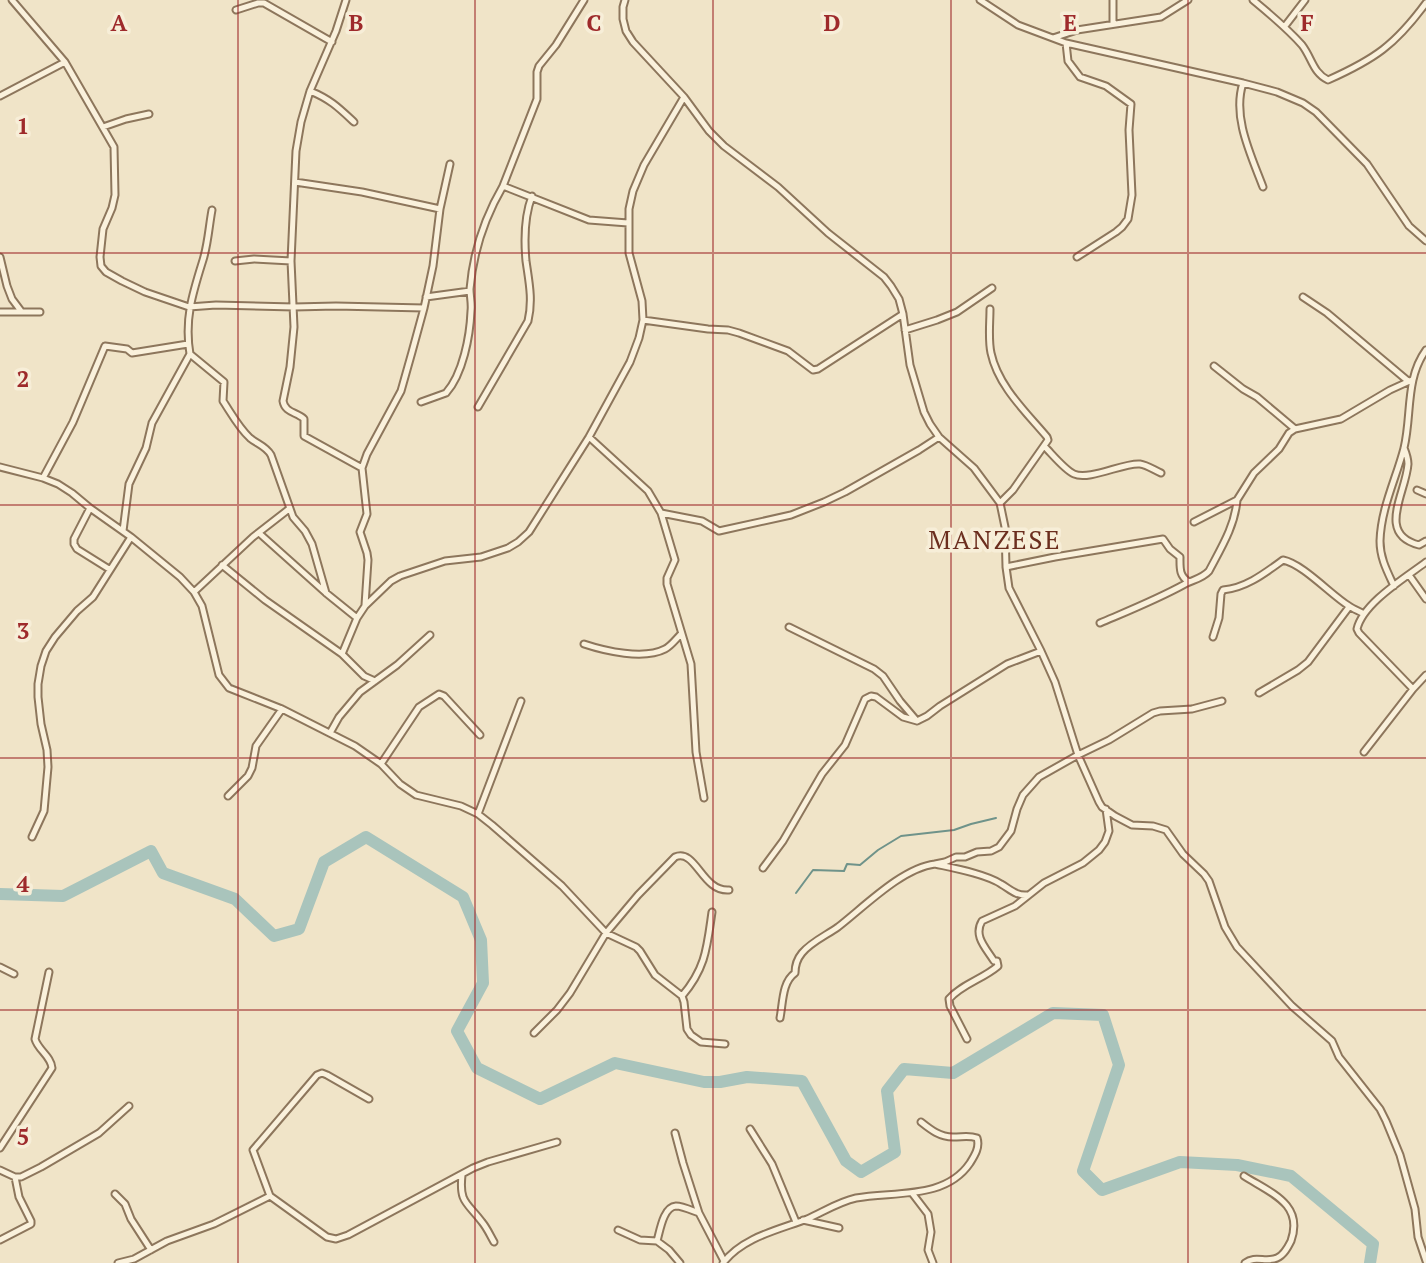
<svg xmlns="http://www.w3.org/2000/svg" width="1426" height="1263" viewBox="0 0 1426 1263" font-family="'PT Serif',serif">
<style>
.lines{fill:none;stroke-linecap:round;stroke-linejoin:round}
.stream{stroke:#6f938a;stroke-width:2}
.river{stroke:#a9c4bc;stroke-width:12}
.street-casing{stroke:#8d765c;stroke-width:9}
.street{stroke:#faf1dc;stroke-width:5}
.grid{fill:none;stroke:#9e2a2b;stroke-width:2;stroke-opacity:0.55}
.labels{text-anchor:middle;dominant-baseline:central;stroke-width:7;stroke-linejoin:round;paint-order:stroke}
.quarter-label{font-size:26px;letter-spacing:2px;fill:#6b2e1e;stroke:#f7eed8}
.grid-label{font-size:23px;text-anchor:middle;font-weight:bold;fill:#9e2a2b;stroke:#f7eed8;stroke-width:7;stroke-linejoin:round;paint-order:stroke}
</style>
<rect width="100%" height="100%" fill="#f0e4c8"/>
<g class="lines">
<path class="stream" d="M 796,893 L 813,870 L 844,871 L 847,864 L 860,865 L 878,850 L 901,836 L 954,830 L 971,824 L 996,818"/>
<path class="river" d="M 0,894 L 63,896 L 151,851 L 163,873 L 235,899 L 274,936 L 299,929 L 324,862 L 366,837 L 463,897 L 481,940 L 483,983 L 457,1031 L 477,1068 L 540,1099 L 615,1063 L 704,1082 L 720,1082 L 747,1077 L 802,1081 L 846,1161 L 861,1172 L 895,1152 L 887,1091 L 904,1069 L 953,1073 L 1053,1013 L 1103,1015 L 1119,1065 L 1083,1171 L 1102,1190 L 1180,1162 L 1237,1165 L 1291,1176 L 1373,1244 L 1370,1263"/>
<g class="street-casing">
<path id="street" d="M 12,0 L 65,62 L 114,147 L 115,195 L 112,208 L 103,229 L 100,257 L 101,266 L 106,272 L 122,281 L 145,292 L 189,307 L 216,305 L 294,307 L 336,306 L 424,308
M 346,0 L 336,31 L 310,91 L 301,122 L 296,151 L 291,261 L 294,327 L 290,367 L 283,401 C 285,413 297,412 304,419 L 304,436 L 362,468
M 625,0 L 623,7 L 623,19 L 626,31 L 633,42 L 684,97 L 709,131 L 724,146 L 778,187 L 828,233 L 884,277 L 891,286 L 899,299 L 903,314 L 910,365 L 924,412 L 930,424 L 939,437 L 974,468 L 1000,503 L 1005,527 L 1006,567 L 1009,588 L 1041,651 L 1055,682 L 1078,755 L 1099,802 L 1102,807 L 1115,816 L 1132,825 L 1153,826 L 1166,830 L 1183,854 L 1204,874 L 1209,881 L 1225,927 L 1237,947 L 1292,1006 L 1332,1041 L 1339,1057 L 1380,1109 L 1386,1121 L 1400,1155 L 1415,1209 L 1418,1237 L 1426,1261
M 980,0 L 1018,25 L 1066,43 L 1243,83 L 1277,92 L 1303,103 L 1316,112 L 1367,164 L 1409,226 L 1426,241
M 1253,0 C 1270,14 1287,28 1302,45 C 1312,58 1313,73 1328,80 C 1375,59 1395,45 1426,3
M 236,10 L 258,3 L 264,3 L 332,42
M 1113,23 L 1113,0
M 1285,26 L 1305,0
M 1053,38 L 1077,30 L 1161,17 L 1188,0
M 1066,43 L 1068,61 L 1080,77 L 1106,86 L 1131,104 L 1129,130 L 1132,195 L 1128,219 L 1122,227 L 1116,232 L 1077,257
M 1243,83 C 1232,117 1251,155 1263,187
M 310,91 C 330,99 339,108 354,122
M 0,96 L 65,62
M 103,127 L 126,119 L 149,114
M 295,182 L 362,192 L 440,209
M 503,186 L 537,99 L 537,72 L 539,66 L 556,45 L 584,0
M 212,210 C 209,226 208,244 203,260 C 193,292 184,319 190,354 L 224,382 L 223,401 C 231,413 239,428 250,438 C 257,444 266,446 271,455 L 293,517 L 305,531 L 312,544 L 326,593
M 0,257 L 7,286 L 12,299 L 21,311
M 235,261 L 254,259 L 291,261
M 426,297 L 470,291
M 1303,297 L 1327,313 L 1408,381
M 990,309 C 990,323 988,339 991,353 C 998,386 1026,412 1047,437 L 1048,440 L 1013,490 L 1000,503
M 0,312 L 40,312
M 643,320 L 708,329 L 728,330 L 739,333 L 788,351 L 813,370 L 818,369 L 903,314
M 905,330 L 937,320 L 957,312 L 992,288
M 1214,366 L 1243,389 L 1257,397 L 1295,429
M 421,402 L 446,393 C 463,374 470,336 471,311 C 472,304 470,296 470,289 C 473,253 485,217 503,186 L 589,220 L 628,223
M 478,407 L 528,321 C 533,300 529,282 526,261 C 524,239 524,217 532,196
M 589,437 L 648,491 L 661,513 L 675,560 L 667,578 L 667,584 L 691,664 L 696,752 L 704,798
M 1045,447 C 1052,454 1065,470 1074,474 C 1089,481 1125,462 1140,464 C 1147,465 1154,470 1161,473
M 1404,448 C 1406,453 1408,459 1408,464 C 1406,493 1376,534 1419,545 L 1426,541
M 0,467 L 43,478 L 58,484 L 72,493 L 90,508 L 131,537 L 180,577 L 194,592 L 202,606 L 219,675 L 229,688 L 282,709 L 355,746 L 381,764 L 400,784 L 416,795 L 461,806 L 478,814 L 492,825 L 562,886 L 606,933 L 636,947 L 640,951 L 655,975 L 682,996 L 684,1002 L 687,1029 L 691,1035 L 701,1042 L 725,1044
M 43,478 L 73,422 L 105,346 L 127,349 L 132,353 L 188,344
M 1417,490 L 1426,494
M 90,508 L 74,539 L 74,544 L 77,549 L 109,569
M 661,513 L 702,521 L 719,531 L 791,515 L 824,502 L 845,492 L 919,450 L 939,437
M 1194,522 L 1237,500 L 1254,473 L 1279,449 L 1289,433 L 1295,429 L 1341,419 L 1390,390 L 1412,380
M 123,531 L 129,484 L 146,448 L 152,423 L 190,354
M 259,533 L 326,593 L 357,618
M 222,565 L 265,600 L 342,654 L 364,676 L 375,681
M 1006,567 L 1055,557 L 1163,539 L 1170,549 L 1180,557 C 1180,568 1179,576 1189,582
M 1409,575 L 1426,599
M 1394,586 C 1387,571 1380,558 1380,541 C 1381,508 1396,479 1404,448 C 1412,415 1405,379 1426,350
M 194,592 L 253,537 L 289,509
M 365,605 L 368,560 L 367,553 L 360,532 L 367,514 L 362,468 L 367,454 L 401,391 L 412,352 L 424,308 L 433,266 L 440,209 L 450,164
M 1100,623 C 1128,611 1158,599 1185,584 C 1193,580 1203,578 1209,571 C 1221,548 1235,526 1237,500
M 789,627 L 874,669 L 883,676 L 900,701 L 917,721
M 1213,637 L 1219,618 L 1221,594 L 1223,590 C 1246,588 1265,573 1283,560 C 1303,564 1331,595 1349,606 C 1353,609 1359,611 1364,614
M 584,644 C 605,651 644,660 665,649 C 671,646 676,639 681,634
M 342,654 L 357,618 L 365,606 L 391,581 L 400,576 L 445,561 L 481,557 L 508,548 L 518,542 L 529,532 L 589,437 L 630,362 L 639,338 L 643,320 L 642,301 L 629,253 L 629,209 L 633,191 L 644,165 L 684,97
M 1413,689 L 1359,633 L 1357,629 C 1363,603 1405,578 1426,562
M 1259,693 L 1298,670 L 1308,662 L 1349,607
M 330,733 L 339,717 L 360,692 L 397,665 L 430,635
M 1364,752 L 1413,689 L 1426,675
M 381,764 L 419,707 L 439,694 L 444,696 L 480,735
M 228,796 L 248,776 L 252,768 L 256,746 L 282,709
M 478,814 L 521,701
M 32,837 L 44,811 L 48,767 L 47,750 L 41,724 L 38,697 L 38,684 L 41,666 L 46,651 L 55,637 L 77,611 L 93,597 L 131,537
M 935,864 L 945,862 L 956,857 L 965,857 L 977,852 L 991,851 L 999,847 L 1011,831 L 1017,809 L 1023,795 L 1039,777 L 1078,755 L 1109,740 L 1153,713 L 1160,711 L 1192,709 L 1222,701
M 763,868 L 783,841 L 822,774 L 845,745 L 865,699 L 871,696 L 876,697 L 903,717 L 917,721 L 927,716 L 940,706 L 1007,664 L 1041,651
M 0,967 L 14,974
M 682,996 C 706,968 707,947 712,912
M 780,1018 C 783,1003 782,982 795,973 C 795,965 797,959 802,953 C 811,942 827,935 838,927 C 864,907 902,868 935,864 C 953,868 986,874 1001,884 C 1010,889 1016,896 1027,895
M 534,1033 L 557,1010 L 570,993 L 606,933 L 638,895 L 675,857 C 696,848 702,892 729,890
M 967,1039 L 950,1006 L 949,999 C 962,984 983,979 998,966 L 997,961 L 994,961 C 986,948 973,936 982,921 L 1015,906 L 1044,883 L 1083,863 L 1099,850 L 1105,842 L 1109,831 L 1106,809
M 750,1129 L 772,1164 L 796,1222
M 675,1133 L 683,1163 L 699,1213 L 724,1261
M 0,1148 L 52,1068 C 51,1056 38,1050 35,1039 L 49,972
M 0,1170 L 15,1177 L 21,1177 L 41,1167 L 99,1133 L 129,1106
M 462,1175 C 459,1203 467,1202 482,1222 C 487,1228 490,1235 494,1242
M 1244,1176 C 1271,1193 1304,1204 1291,1241 C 1288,1247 1284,1255 1277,1258 C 1266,1263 1255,1255 1245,1263
M 912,1193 L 928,1214 L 931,1232 L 928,1250 L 933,1263
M 115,1194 L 125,1204 L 131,1219 L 151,1250
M 270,1196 L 253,1150 L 317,1075 L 322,1073 L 327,1075 L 369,1099
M 803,1220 L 839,1228
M 618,1230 L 640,1240 L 657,1241 L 669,1250 L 680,1263
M 0,1240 L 31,1224 L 31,1221 L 19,1197 L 15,1177
M 657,1241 C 660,1231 663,1207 676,1206 C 683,1206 693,1211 699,1213
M 118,1263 L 134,1259 L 167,1241 L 214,1224 L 270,1196 L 327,1237 L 336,1239 L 348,1235 L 473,1168 L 488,1162 L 557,1142
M 723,1263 C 743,1237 778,1230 807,1219 C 823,1212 838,1202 856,1198 C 894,1191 945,1200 970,1163 C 975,1155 980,1147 977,1138 C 969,1135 963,1137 953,1137 C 940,1137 931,1130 921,1122"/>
</g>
<use href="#street" class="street"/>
</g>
<path class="grid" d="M 238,0 L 238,1263M 475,0 L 475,1263M 713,0 L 713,1263M 951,0 L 951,1263M 1188,0 L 1188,1263M 0,253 L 1426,253M 0,505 L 1426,505M 0,758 L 1426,758M 0,1010 L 1426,1010"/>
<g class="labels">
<g class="quarter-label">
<text x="995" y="539">MANZESE</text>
</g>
</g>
<g class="grid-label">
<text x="119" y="31">A</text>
<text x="356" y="31">B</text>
<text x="594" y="31">C</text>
<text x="832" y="31">D</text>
<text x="1070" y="31">E</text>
<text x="1307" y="31">F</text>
<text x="23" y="134">1</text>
<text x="23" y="387">2</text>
<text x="23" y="639">3</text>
<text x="23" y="892">4</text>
<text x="23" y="1145">5</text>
</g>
</svg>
